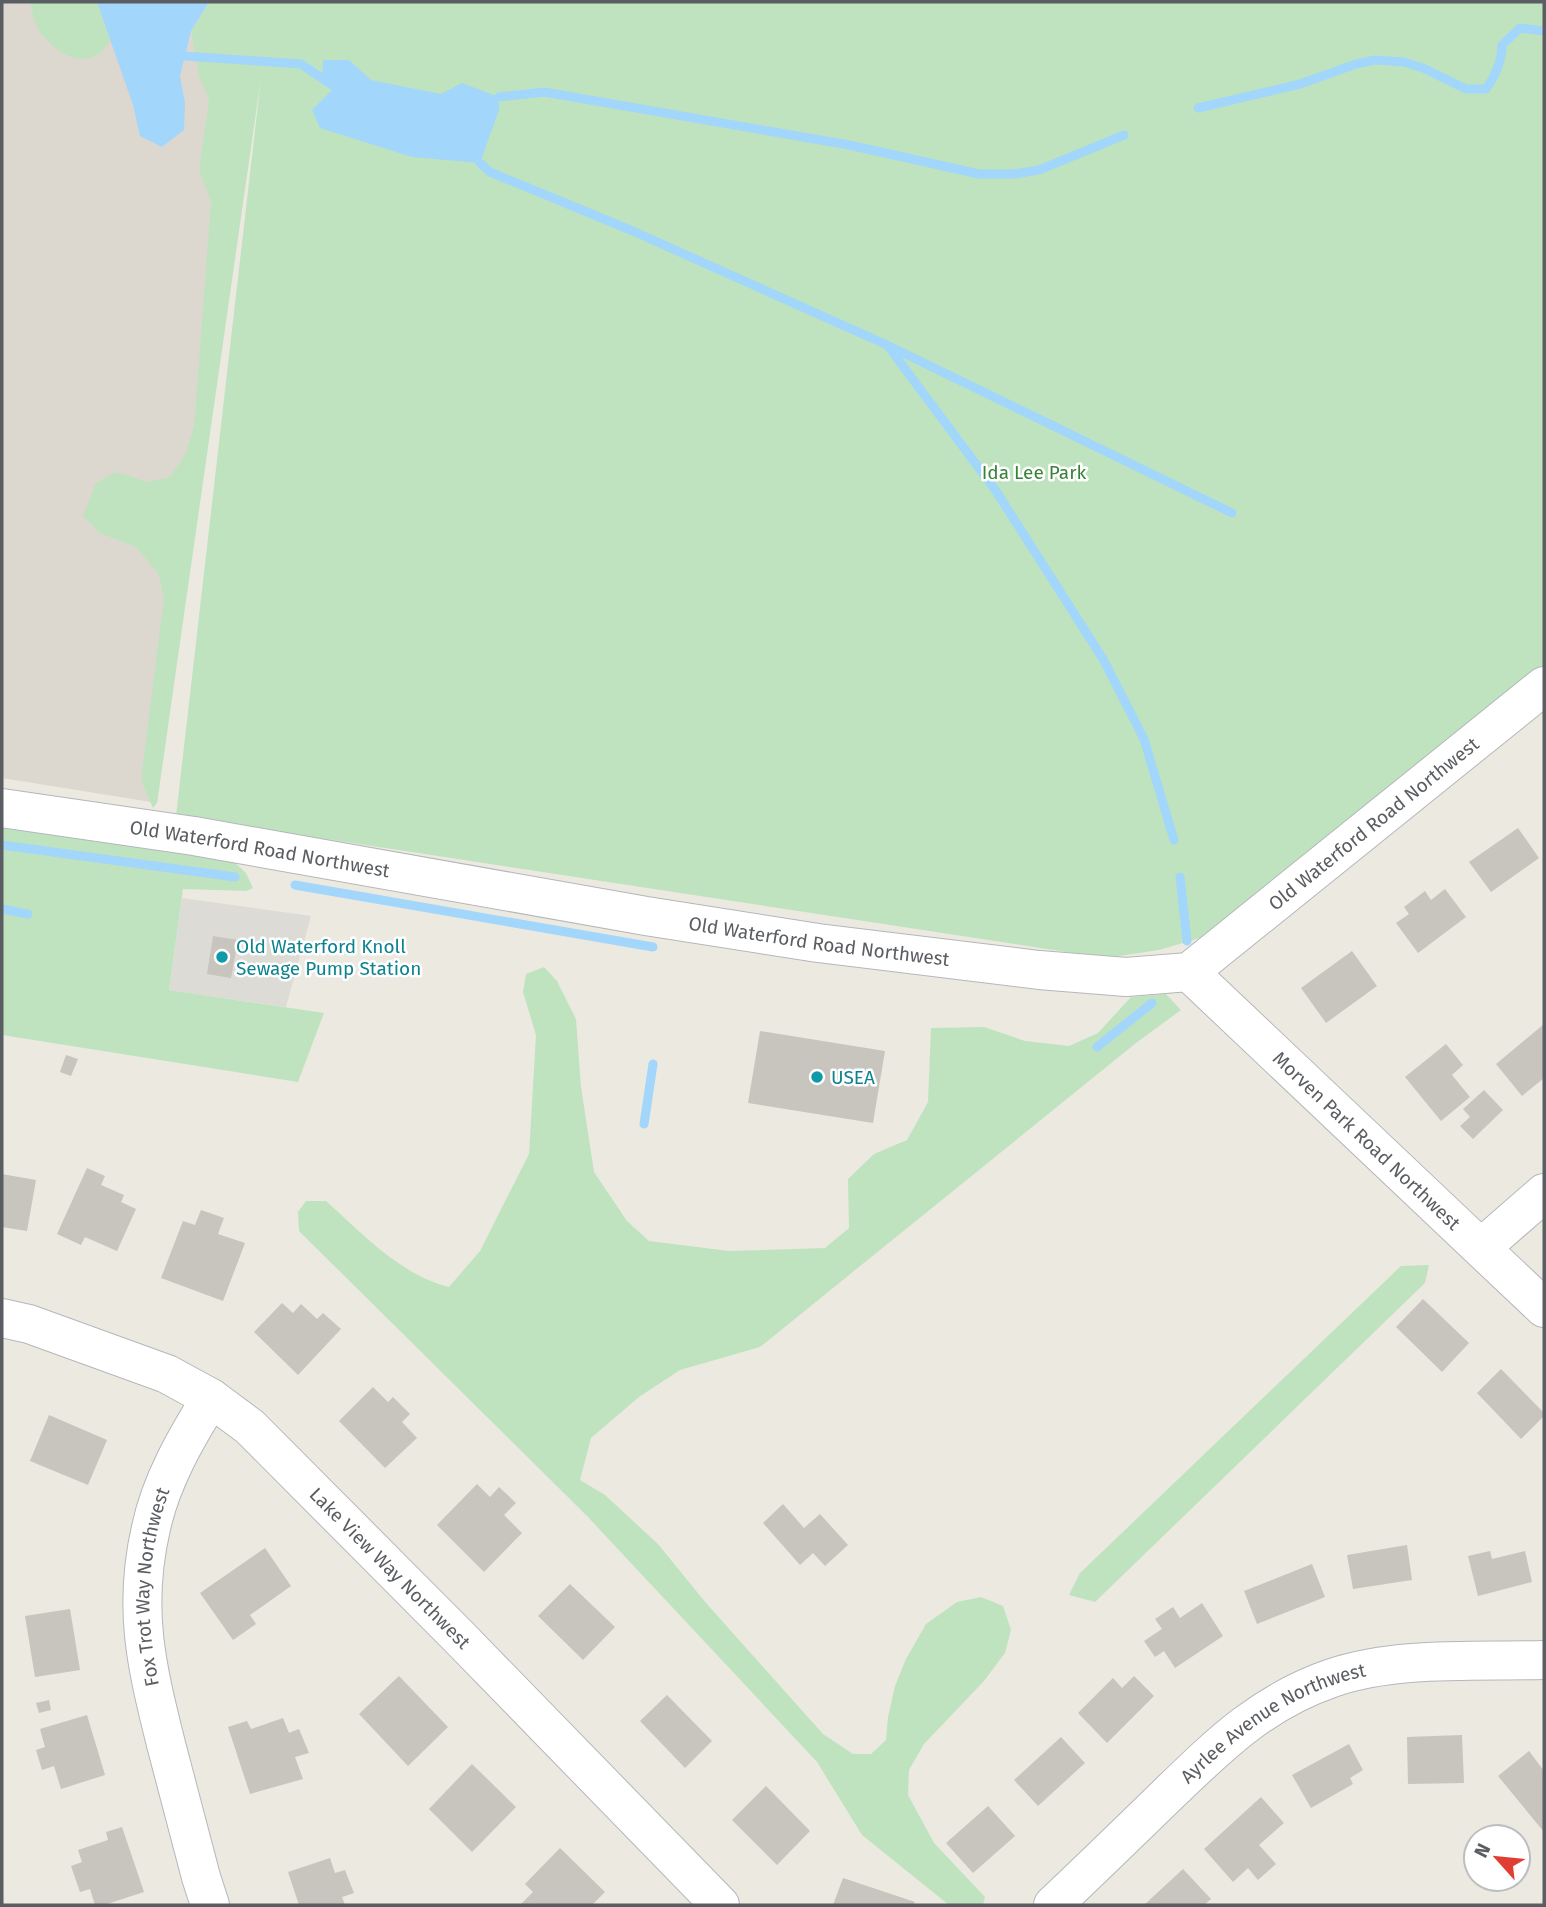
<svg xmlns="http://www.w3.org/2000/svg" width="1546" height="1907" viewBox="0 0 1546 1907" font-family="'Fira Sans',sans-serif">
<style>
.industrial{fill:#dddbd6}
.education{fill:#dcd8cf}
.green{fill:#bfe3be}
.water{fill:#a3d6fb}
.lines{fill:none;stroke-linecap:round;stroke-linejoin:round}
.stream{stroke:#a3d6fb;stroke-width:9}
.building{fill:#c8c4be}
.minor-casing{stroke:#b4b7bb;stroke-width:40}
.minor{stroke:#fff;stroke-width:38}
.culture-dot{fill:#0f9aa8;stroke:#fff;stroke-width:2.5}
.labels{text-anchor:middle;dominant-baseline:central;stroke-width:5;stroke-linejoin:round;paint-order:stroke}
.park-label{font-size:19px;fill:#38823a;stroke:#fff}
.street-label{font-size:19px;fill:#5a5d61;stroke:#fff}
.culture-label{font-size:19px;fill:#0d838f;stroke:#fff;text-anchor:start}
</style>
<rect width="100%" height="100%" fill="#ece9e1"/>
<path class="industrial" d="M 182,898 L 311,916 L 286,1007 L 169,990 Z"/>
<path class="education" d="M 2,2 L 268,2 L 157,803 L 2,778 Z"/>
<path class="green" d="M 30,2 L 97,2 L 110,40 C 94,71 63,60 44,37 C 36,29 32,13 30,2 Z
M 209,2 L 1544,2 L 1544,667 L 1210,935 L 1159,950 L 1106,958 L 176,816 L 261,78 L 157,803 L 153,808 L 141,780 L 164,598 L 158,573 L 136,547 L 100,533 L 83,516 L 96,483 L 116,472 L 148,482 L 170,477 L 185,455 L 194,426 L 211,202 L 199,170 L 209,99 L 199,76 L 191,31 Z
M 2,828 L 231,859 L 246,873 L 253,888 L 246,891 L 183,889 L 169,990 L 324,1013 L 298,1082 L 2,1035 Z
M 544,967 L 557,981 L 576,1019 L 581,1087 L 594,1172 L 627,1221 L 649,1241 L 729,1251 L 825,1248 L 849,1228 L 848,1179 L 874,1154 L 907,1140 L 928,1102 L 931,1028 L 984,1027 L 1025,1041 L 1069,1046 L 1098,1033 L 1131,997 L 1166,994 L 1181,1010 L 1136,1043 L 760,1347 L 680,1370 L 639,1397 L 591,1438 L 580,1480 L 605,1495 L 658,1544 L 706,1603 L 823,1734 L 853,1754 L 871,1754 L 886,1740 L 888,1717 L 895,1686 L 906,1659 L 926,1624 L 957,1602 L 981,1597 L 1003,1606 L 1011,1630 L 1005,1653 L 984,1681 L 924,1744 L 909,1770 L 908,1795 L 934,1843 L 985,1897 L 983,1905 L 949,1905 L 862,1835 L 817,1762 L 587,1516 L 299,1231 L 298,1212 L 306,1201 L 326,1201 C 362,1233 400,1275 449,1287 L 480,1251 L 529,1154 L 536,1035 L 523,992 L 526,974 Z
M 1429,1265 L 1425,1283 L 1095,1602 L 1069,1595 L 1080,1573 L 1401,1266 Z"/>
<path class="water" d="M 97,2 L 209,2 L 191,31 L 180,76 L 185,103 L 184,130 L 162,147 L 140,136 L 133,105 Z
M 323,60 L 349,60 L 371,80 L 441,94 L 462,83 L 499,97 L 499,110 L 480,163 L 412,157 L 320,128 L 312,110 L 334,88 L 322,81 Z"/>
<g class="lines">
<path class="stream" d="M 185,56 L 301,64 L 335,87
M 499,97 L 544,92 L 849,145 L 979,174 L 1014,174 L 1039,170 L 1124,135
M 1198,108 L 1300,84 L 1356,64 L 1375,60 L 1404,62 L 1423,68 L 1466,89 L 1486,89 C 1496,75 1502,62 1502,45 L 1520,28 L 1544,31
M 480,163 L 490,172 L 635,232 L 887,345 L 1232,513
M 888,346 L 996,491 L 1103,659 L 1144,739 L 1174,840
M 2,845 L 235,877
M 1180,877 L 1187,941
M 295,885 L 653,947
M 2,909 L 28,914
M 1097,1047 L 1152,1003
M 644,1124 L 653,1064"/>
</g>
<path class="building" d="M 1518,828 L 1539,858 L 1491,892 L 1469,862 Z
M 1445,889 L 1466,917 L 1418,953 L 1396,923 L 1409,914 L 1404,907 L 1425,891 L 1431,900 Z
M 213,936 L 238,940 L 231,978 L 207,974 Z
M 1352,951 L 1377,986 L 1326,1023 L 1301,988 Z
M 1544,1024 L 1544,1078 L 1522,1096 L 1496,1064 Z
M 760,1031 L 885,1051 L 873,1123 L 748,1103 Z
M 1446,1044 L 1463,1065 L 1452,1075 L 1470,1097 L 1441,1121 L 1405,1077 Z
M 66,1055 L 78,1059 L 71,1076 L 60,1072 Z
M 1484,1090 L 1503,1110 L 1473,1139 L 1460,1126 L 1470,1117 L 1463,1109 Z
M 87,1168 L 105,1176 L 101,1185 L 124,1195 L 121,1202 L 136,1209 L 117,1251 L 85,1237 L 81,1245 L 57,1234 Z
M 2,1174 L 36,1180 L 27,1231 L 2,1227 Z
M 201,1210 L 224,1218 L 218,1234 L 245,1243 L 223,1301 L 161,1278 L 183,1221 L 195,1225 Z
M 1423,1299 L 1469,1343 L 1442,1372 L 1396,1327 Z
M 282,1303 L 293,1313 L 301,1304 L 317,1319 L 323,1313 L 341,1329 L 298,1375 L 254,1332 Z
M 1501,1369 L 1544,1413 L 1544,1416 L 1521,1439 L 1477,1393 Z
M 373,1387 L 388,1402 L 393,1397 L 410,1414 L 402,1422 L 417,1438 L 385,1468 L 339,1421 Z
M 49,1415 L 107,1440 L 88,1485 L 30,1461 Z
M 477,1484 L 490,1497 L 499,1487 L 516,1503 L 504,1515 L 522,1533 L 484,1572 L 437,1525 Z
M 783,1504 L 804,1528 L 820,1514 L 848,1545 L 825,1566 L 813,1553 L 800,1565 L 763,1523 Z
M 1407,1545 L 1412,1580 L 1353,1589 L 1347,1555 Z
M 265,1548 L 291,1586 L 250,1615 L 256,1624 L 233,1640 L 200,1593 Z
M 1490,1551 L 1492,1559 L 1525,1551 L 1532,1582 L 1478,1596 L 1468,1556 Z
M 1312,1564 L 1325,1597 L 1257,1624 L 1244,1591 Z
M 570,1584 L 615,1627 L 583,1660 L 538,1616 Z
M 1202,1603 L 1223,1636 L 1175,1668 L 1164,1651 L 1155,1657 L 1144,1641 L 1162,1629 L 1155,1619 L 1173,1607 L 1180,1618 Z
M 70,1609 L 80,1670 L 35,1677 L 25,1616 Z
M 399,1676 L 448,1727 L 408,1766 L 359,1714 Z
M 1134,1676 L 1154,1696 L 1107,1743 L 1078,1713 L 1113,1678 L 1122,1688 Z
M 667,1695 L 712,1741 L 685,1768 L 640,1721 Z
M 49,1700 L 51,1710 L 39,1713 L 36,1703 Z
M 87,1715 L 105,1775 L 61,1789 L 54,1766 L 42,1770 L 36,1750 L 45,1747 L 40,1729 Z
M 283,1718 L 289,1733 L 299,1729 L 309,1753 L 295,1757 L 303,1779 L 250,1794 L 228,1727 L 247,1721 L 251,1729 Z
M 1462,1735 L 1464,1783 L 1408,1784 L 1407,1737 Z
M 1061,1737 L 1085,1763 L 1038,1806 L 1014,1780 Z
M 1349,1744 L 1363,1770 L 1350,1778 L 1353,1784 L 1311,1808 L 1292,1775 Z
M 1529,1751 L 1544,1771 L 1544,1832 L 1498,1776 Z
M 472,1764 L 516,1807 L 472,1852 L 429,1809 Z
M 766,1786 L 810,1831 L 777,1865 L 732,1820 Z
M 1261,1797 L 1284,1823 L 1259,1845 L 1276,1864 L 1258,1880 L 1248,1868 L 1233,1882 L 1204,1849 Z
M 988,1806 L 1015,1836 L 973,1873 L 946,1843 Z
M 122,1827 L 144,1892 L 104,1905 L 95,1905 L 90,1889 L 80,1892 L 71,1866 L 82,1862 L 78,1850 L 108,1840 L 106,1832 Z
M 560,1848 L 605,1892 L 592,1905 L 520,1905 L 533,1892 L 525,1884 Z
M 330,1858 L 335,1873 L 345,1870 L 354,1893 L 342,1897 L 345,1905 L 299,1905 L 288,1872 Z
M 1183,1869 L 1211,1899 L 1204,1905 L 1144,1905 Z
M 843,1878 L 915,1902 L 913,1905 L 833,1905 Z"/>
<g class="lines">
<g class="minor-casing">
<g id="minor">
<path id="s1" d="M 2,808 L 194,836 L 646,916 L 818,943 L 1039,970 L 1126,977 L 1189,972 L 1544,686"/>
<path id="s2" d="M 1189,972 L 1544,1308"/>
<path d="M 1482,1247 L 1544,1193"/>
<path id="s3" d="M 2,1318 L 29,1324 L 167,1374 L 211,1398 L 250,1427 L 459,1637 L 720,1905"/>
<path id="s4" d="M 210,1905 L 201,1877 C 190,1834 178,1791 167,1748 C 147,1668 132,1610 151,1528 C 161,1481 186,1438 211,1398"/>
<path id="s5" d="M 1053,1905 C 1089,1871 1125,1836 1161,1801 C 1215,1749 1259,1703 1332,1678 C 1396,1656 1477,1662 1544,1660"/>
</g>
</g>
<use href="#minor" class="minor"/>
</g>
<g class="culture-dot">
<circle cx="222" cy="957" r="7"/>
<circle cx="817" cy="1077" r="7"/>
</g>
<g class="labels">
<g class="park-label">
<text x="1034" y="472">Ida Lee Park</text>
</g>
<g class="street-label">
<text stroke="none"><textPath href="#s1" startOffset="1437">Old Waterford Road Northwest</textPath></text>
<text stroke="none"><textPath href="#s1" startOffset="261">Old Waterford Road Northwest</textPath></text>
<text stroke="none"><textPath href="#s1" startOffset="828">Old Waterford Road Northwest</textPath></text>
<text stroke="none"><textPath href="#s2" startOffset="245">Morven Park Road Northwest</textPath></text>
<text stroke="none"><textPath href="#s3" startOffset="472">Lake View Way Northwest</textPath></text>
<text stroke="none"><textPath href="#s4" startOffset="327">Fox Trot Way Northwest</textPath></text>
<text stroke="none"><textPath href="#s5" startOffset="289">Ayrlee Avenue Northwest</textPath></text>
</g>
<g class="culture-label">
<text x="236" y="946">Old Waterford Knoll<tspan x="236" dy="22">Sewage Pump Station</tspan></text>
<text x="831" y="1077">USEA</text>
</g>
</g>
<rect width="1546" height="1907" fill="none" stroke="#5a5d61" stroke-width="7"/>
<g transform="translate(1497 1858) rotate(297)"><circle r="33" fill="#ffffff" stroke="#bdbec0" stroke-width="2"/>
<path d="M0-5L12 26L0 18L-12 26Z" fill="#e03d33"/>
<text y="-10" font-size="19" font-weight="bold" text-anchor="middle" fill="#5a5d61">N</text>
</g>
</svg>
